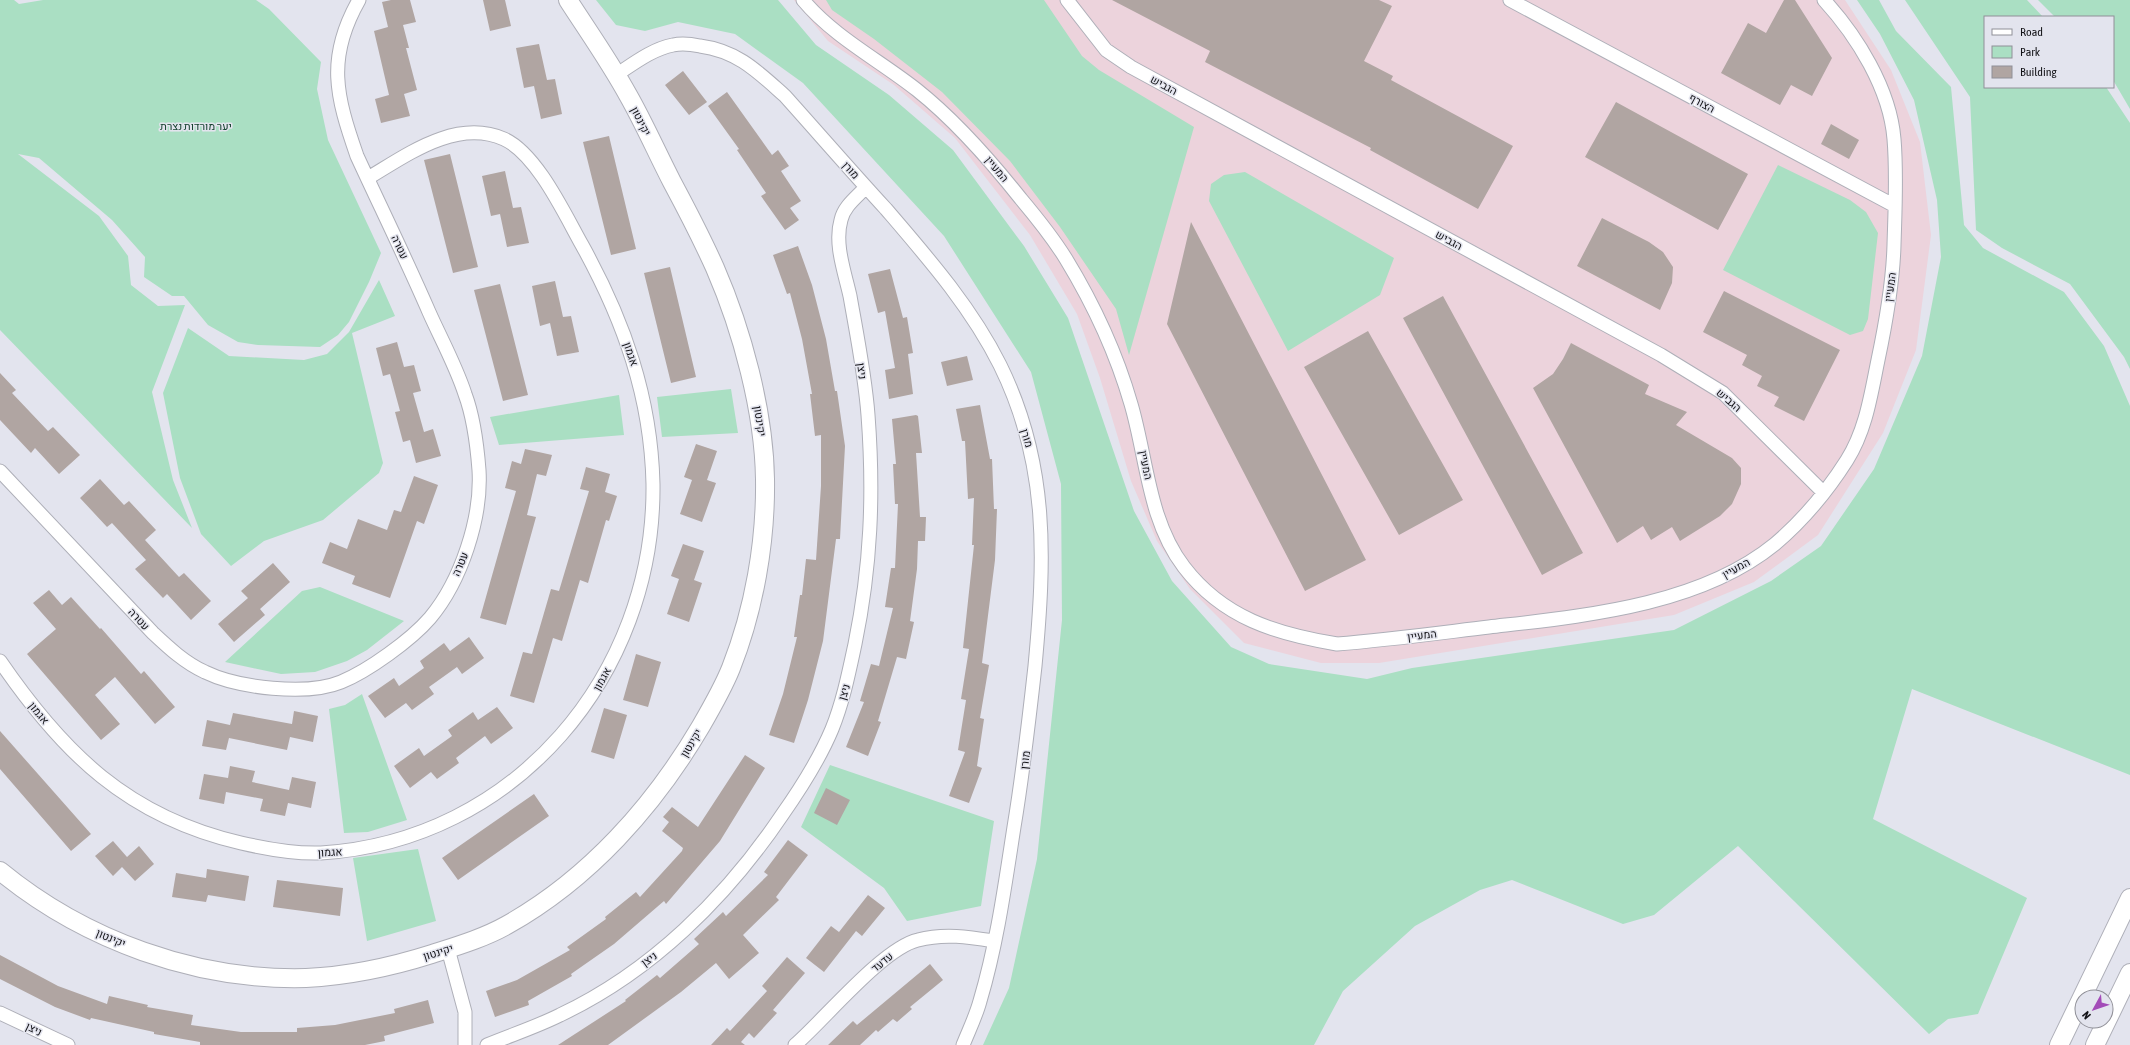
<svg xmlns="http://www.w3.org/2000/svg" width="2130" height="1045" viewBox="0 0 2130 1045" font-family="'Asap Condensed',Heebo,sans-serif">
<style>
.industrial{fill:#ecd3dc}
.green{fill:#aadfc3}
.building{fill:#b0a5a2}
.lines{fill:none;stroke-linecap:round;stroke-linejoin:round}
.street-casing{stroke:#aeafb8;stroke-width:15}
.secondary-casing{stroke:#aeafb8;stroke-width:20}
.street{stroke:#fff;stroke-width:13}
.secondary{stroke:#fff;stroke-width:18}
.labels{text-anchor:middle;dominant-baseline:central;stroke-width:3;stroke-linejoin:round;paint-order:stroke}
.street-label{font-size:11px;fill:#131317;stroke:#e3e4ee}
.park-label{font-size:11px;fill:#13402d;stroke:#e3e4ee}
</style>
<rect width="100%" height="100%" fill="#e3e4ee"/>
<path class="industrial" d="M 794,0 L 1845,0 L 1891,70 L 1920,142 L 1931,235 L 1916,350 L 1883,433 L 1818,535 L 1754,582 L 1674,615 L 1379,663 L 1321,663 L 1244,643 L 1190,589 L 1157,541 L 1131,481 L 1100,378 L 1077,314 L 1030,235 L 955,138 L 894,85 L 828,41 Z"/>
<path class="green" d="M 0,0 L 14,0 L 19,4 L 43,0 L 256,0 L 269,9 L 321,62 L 317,89 L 328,140 L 381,253 L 369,282 L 349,322 L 338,335 L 320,347 L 258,345 L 238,342 L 208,325 L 184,296 L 172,296 L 144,277 L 145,257 L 112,220 L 39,158 L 18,154 L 99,216 L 128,256 L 131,285 L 158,306 L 185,305 L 152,392 L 173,480 L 192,528 L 0,330 Z
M 596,0 L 778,0 L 816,45 L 889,95 L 953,150 L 1024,246 L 1068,318 L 1134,511 L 1172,581 L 1231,647 L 1269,664 L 1367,679 L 1412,668 L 1674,630 L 1771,581 L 1821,546 L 1874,469 L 1922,356 L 1941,257 L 1937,200 L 1914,100 L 1880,34 L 1857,0 L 1879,0 L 1896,31 L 1951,87 L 1964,225 L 1983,248 L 2064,292 L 2104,346 L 2130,406 L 2130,775 L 1912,689 L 1873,819 L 2027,898 L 1978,1014 L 1948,1019 L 1929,1034 L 1738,846 L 1654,915 L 1623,924 L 1512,880 L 1480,890 L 1415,926 L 1343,991 L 1314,1045 L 983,1045 L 1009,988 L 1037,859 L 1062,620 L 1061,484 L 1031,372 L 944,236 L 803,83 L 735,34 L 678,22 L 645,31 L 616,25 Z
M 826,0 L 1044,0 L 1082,56 L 1099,70 L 1194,127 L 1129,355 L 1116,309 L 1060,227 L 1010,161 L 942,92 L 874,39 L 832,10 Z
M 1905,0 L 2027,0 L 2043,17 L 1985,17 L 1985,87 L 2106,87 L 2130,123 L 2130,369 L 2124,357 L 2070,284 L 2002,248 L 1976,230 L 1970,97 Z
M 2038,0 L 2130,0 L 2130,109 L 2113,80 L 2113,17 L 2055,17 Z
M 1778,165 L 1850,200 L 1866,212 L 1878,233 L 1868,319 L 1863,331 L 1850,335 L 1723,270 Z
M 1245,172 L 1394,258 L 1380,295 L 1288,351 L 1209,201 L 1211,184 L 1224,175 Z
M 379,280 L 395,316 L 352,333 L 383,463 L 379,473 L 323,520 L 264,541 L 231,566 L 201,534 L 180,478 L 163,393 L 188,328 L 229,356 L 304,360 L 327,354 L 349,332 Z
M 731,389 L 738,433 L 662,437 L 657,397 Z
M 619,395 L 624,435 L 499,445 L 490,417 Z
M 320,587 L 404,621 L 367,650 L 347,661 L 315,672 L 281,674 L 225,662 L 302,591 Z
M 362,694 L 407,820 L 368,832 L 344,833 L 329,709 L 345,705 Z
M 830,765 L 994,821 L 981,906 L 907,921 L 884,888 L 801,827 Z
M 418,849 L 436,921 L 367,941 L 353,858 Z"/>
<path class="building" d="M 391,0 L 410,0 L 416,22 L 403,25 L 409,48 L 406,48 L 417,90 L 404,94 L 410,116 L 381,123 L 375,99 L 389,95 L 374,31 L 388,27 L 382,2 Z
M 483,0 L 505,0 L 511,26 L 490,31 Z
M 1112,0 L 1379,0 L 1392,6 L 1364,61 L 1393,76 L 1391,80 L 1513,146 L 1478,209 L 1370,150 L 1371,148 L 1205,62 L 1210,51 Z
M 1784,0 L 1795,0 L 1832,58 L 1812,96 L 1791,85 L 1780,105 L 1721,73 L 1748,23 L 1766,33 Z
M 539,44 L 547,80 L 555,79 L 562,114 L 541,119 L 534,86 L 524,88 L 516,48 Z
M 683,71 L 707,102 L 689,115 L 665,85 Z
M 727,92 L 772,155 L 778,150 L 789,166 L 781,171 L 801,201 L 790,208 L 799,220 L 785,230 L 761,196 L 766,193 L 737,150 L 739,149 L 708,106 Z
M 1616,102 L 1748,174 L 1718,230 L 1585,157 Z
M 1831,124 L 1859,140 L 1849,159 L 1821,144 Z
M 609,136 L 636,249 L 611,255 L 583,142 Z
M 450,154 L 478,267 L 453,273 L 424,160 Z
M 505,171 L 513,208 L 521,207 L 529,243 L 507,247 L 500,214 L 491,216 L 482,176 Z
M 1602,218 L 1649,242 L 1663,252 L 1673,267 L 1672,283 L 1660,310 L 1577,266 Z
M 1191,222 L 1366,560 L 1305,591 L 1167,324 Z
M 798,246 L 812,285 L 826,339 L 835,391 L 837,391 L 845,446 L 840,539 L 836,539 L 823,641 L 808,700 L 794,743 L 769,735 L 783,694 L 797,637 L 794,637 L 800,595 L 802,595 L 806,559 L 816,560 L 821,486 L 821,435 L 815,436 L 810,394 L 812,394 L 802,339 L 790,293 L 787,294 L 773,255 Z
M 670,267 L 696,377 L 671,383 L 644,273 Z
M 890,269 L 903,318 L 907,317 L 913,353 L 908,354 L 913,394 L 889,399 L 885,370 L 895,368 L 885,311 L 878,313 L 868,274 Z
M 555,281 L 563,317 L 571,316 L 579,352 L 557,356 L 550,323 L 540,326 L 532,286 Z
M 500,284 L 528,395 L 503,401 L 474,290 Z
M 1724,291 L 1840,350 L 1804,421 L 1774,406 L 1779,397 L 1757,386 L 1762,376 L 1742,365 L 1747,355 L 1703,332 Z
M 1443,296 L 1583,553 L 1542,575 L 1403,318 Z
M 1368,331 L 1463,500 L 1399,535 L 1304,367 Z
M 397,342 L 404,367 L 414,365 L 421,391 L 413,393 L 424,432 L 433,429 L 441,456 L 416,463 L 410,440 L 403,442 L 395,412 L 400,411 L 390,374 L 383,376 L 376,348 Z
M 1571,343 L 1649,385 L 1645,394 L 1687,412 L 1676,425 L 1732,458 L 1741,468 L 1741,484 L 1732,504 L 1720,516 L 1680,541 L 1672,527 L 1651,540 L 1643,526 L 1617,543 L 1533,388 L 1553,374 L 1563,359 Z
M 967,356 L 973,380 L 947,386 L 941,362 Z
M 0,373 L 16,390 L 12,393 L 48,431 L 53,427 L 80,455 L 59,474 L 35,448 L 31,453 L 0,420 Z
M 980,405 L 990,459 L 992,459 L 994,509 L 997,509 L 995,560 L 982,663 L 989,665 L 980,718 L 984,719 L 977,766 L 982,768 L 969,803 L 949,796 L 965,752 L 958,750 L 966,700 L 961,699 L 969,649 L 963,648 L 974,545 L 972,545 L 974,498 L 968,499 L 965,441 L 962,441 L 956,409 Z
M 916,415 L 918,416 L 922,453 L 916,453 L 920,517 L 926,517 L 925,541 L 918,541 L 917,569 L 910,621 L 914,622 L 906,659 L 897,657 L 878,721 L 881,722 L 868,756 L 846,747 L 864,702 L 860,701 L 871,664 L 879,666 L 893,608 L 885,607 L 891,568 L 895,568 L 898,504 L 895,504 L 893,464 L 896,464 L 892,419 Z
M 696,444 L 717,451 L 707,480 L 716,483 L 702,522 L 680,514 L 692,480 L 684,477 Z
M 525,449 L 552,455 L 546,476 L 537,474 L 527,515 L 536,517 L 506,625 L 480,618 L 516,491 L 505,488 L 512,461 L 521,464 Z
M 586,467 L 610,474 L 605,492 L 617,496 L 609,521 L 606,520 L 588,583 L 580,580 L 562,641 L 553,638 L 534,703 L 510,696 L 523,652 L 532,654 L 551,589 L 559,591 L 589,491 L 580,489 Z
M 414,476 L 438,485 L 424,524 L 417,521 L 390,598 L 352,584 L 355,576 L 322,563 L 330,542 L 347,549 L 358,519 L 387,530 L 394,510 L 401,512 Z
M 100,479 L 124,505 L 129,501 L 156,530 L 145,540 L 179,577 L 184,573 L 211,601 L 191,620 L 167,594 L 163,598 L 135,569 L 146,560 L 112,523 L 107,527 L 80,498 Z
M 683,544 L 704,551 L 694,580 L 702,583 L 689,622 L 667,614 L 679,579 L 671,576 Z
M 273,563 L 290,582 L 260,609 L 265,615 L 234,642 L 218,624 L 248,598 L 241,591 Z
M 49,590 L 62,605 L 71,597 L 100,629 L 101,628 L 141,674 L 144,671 L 175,707 L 155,724 L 115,677 L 95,695 L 120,724 L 101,740 L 27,654 L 56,629 L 33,603 Z
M 469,637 L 484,658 L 462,674 L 457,667 L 429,687 L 434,694 L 412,710 L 406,703 L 385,718 L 368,696 L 394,678 L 399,686 L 424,668 L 420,661 L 444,643 L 450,651 Z
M 636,654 L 661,662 L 648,707 L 623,700 Z
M 497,707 L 513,728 L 491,744 L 485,736 L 456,758 L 459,763 L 437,779 L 431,772 L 410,788 L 394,766 L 419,748 L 424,756 L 452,736 L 448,730 L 473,712 L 478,720 Z
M 604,708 L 627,715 L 614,759 L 591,752 Z
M 294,711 L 318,716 L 313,742 L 290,737 L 287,750 L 229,738 L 226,750 L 202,746 L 207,720 L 230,725 L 233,713 L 292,724 Z
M 0,731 L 91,834 L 71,851 L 0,769 Z
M 745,755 L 765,768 L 720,841 L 666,904 L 664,901 L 614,944 L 571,974 L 572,976 L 528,1001 L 529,1005 L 495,1017 L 486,991 L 517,980 L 570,950 L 567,947 L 606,919 L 605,917 L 636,892 L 640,897 L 682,851 L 683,848 L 662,831 L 669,822 L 663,817 L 672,807 L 698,827 Z
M 230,766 L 255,771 L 252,782 L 289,790 L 292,777 L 316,782 L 311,808 L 288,803 L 285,816 L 260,811 L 263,799 L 226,792 L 224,804 L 199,799 L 204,774 L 228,778 Z
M 826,788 L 850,800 L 837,825 L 814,813 Z
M 534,794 L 549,816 L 458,880 L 442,858 Z
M 788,840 L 808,855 L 776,897 L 779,900 L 743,935 L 759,953 L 729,979 L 716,963 L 681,992 L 608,1045 L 558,1045 L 626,1001 L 625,1000 L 657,975 L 660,978 L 699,944 L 694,939 L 723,912 L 726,916 L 768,875 L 764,872 Z
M 113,841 L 127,857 L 139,846 L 154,864 L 135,881 L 122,867 L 113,876 L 95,856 Z
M 207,869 L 249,876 L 245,901 L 208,895 L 206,902 L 172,897 L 176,873 L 206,878 Z
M 277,880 L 343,888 L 340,916 L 273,907 Z
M 868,895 L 885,908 L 862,936 L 856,931 L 824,972 L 806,958 L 831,926 L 839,932 Z
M 0,955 L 58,986 L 107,1004 L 109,996 L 148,1005 L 147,1007 L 193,1015 L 191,1025 L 241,1032 L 297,1032 L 297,1028 L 335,1025 L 395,1013 L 394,1009 L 428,1000 L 434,1023 L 384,1036 L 385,1041 L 365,1045 L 200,1045 L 200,1042 L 154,1034 L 154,1032 L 91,1018 L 90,1020 L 55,1007 L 0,979 Z
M 787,957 L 805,973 L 773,1010 L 777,1013 L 754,1038 L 749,1033 L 741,1042 L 745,1045 L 711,1045 L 727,1028 L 730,1031 L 767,991 L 762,986 Z
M 930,964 L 943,980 L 910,1007 L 912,1009 L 897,1022 L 893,1019 L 878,1032 L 876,1030 L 860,1045 L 828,1045 L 853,1021 L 857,1025 Z"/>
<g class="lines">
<g class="street-casing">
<path id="street" d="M 803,0 C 834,37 879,60 917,90 C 956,121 990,160 1021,199 C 1037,218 1053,238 1066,259 C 1094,305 1116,352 1131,404 C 1147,458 1148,520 1184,567 C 1223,618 1276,634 1337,644 C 1388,640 1439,633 1489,627 C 1583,616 1699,606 1775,544 C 1802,521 1828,490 1847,460 C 1866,430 1871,394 1878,360 C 1886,322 1893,283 1894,245 C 1895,210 1897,174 1894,139 C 1890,89 1857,36 1824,0
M 1067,0 L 1106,50 L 1131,67 L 1661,355 L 1723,393 L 1823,492
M 1510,0 L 1895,206
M 616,75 C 633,64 652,49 673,45 C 681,43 691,44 700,46 C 738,51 758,72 785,96 C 819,134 852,172 886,209 C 928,258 971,307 1000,365 C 1049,464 1045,559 1035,666 C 1029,720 1023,773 1014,827 C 1005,885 997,944 980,1001 C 976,1016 969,1030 963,1045
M 0,471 L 153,633 C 169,648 185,663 205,672 C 238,688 307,696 341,682 C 368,671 411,640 430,618 C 461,581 482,518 479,470 C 477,444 474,418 465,394 C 456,366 441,339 429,312 C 406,259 381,208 357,156 C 336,96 326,58 359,0
M 0,661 C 63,753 128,817 241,843 C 267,849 294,854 321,853 C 515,841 655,675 653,484 C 651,397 624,321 582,245 C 565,215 537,154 504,139 C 456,118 407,155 368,178
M 448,949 L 465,1012 L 465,1045
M 0,1013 L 68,1045
M 487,1045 C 511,1035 536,1027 560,1015 C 651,972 726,898 782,815 C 801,788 819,760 832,729 C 843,702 849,672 855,644 C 871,566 874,494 868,415 C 865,375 857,336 850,296 C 845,273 834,244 841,220 C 844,206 857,197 866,187
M 795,1045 C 825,1019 883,948 918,940 C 944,933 969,937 994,941"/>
</g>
<g class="secondary-casing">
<path id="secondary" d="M 0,871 C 84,940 196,981 306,978 C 348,976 391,967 432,954 C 457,946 484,938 507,925 C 589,879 654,806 701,726 C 712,707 723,688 731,668 C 754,610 766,542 765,479 C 764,411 742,330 715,268 C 702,239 687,210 672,182 C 657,153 644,123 628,95 C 610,62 588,31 568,0
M 2059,1045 L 2130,898
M 2095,1045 L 2130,973"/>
</g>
<use href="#street" class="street"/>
<use href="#secondary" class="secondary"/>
</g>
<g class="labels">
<g class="street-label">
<text transform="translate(1164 85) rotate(28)">הגביש</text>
<text transform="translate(1702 103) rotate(28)">הצורף</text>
<text transform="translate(641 121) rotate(63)">יקינטון</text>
<text transform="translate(997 169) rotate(50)">המעיין</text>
<text transform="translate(851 170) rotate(48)">מורן</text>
<text transform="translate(1449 240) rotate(28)">הגביש</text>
<text transform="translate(400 247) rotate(65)">עטרה</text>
<text transform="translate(1890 287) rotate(-82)">המעיין</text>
<text transform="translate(631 354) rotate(71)">אגמון</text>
<text transform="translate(862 371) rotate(83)">ניצן</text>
<text transform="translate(1729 400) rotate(41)">הגביש</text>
<text transform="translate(760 421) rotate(81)">יקינטון</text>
<text transform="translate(1027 438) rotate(73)">מורן</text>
<text transform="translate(1146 465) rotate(79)">המעיין</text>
<text transform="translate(460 564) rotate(-67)">עטרה</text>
<text transform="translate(1736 568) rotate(-29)">המעיין</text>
<text transform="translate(139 619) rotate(47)">עטרה</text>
<text transform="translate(1422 635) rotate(-7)">המעיין</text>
<text transform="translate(602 679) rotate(-61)">אגמון</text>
<text transform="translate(844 692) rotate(-72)">ניצן</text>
<text transform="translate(39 713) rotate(50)">אגמון</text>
<text transform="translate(691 743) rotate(-59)">יקינטון</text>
<text transform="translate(1025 760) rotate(-83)">מורן</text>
<text transform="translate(330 852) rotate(-3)">אגמון</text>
<text transform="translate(111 938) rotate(23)">יקינטון</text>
<text transform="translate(438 952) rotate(-17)">יקינטון</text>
<text transform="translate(649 959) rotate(-36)">ניצן</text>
<text transform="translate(882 962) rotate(-40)">עדעד</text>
<text transform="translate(34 1029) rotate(26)">ניצן</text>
</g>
<g class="park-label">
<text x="196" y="126">יער מורדות נצרת</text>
</g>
</g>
<rect x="1984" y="16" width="130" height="72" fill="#e3e4ee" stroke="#909098"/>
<rect x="1992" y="29" width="20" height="6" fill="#ffffff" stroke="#909098"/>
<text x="2020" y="36" font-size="12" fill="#131317">Road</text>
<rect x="1992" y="46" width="20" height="12" fill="#aadfc3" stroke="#909098"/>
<text x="2020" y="56" font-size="12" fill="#131317">Park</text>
<rect x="1992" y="66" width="20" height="12" fill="#b0a5a2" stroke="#909098"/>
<text x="2020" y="76" font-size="12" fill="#131317">Building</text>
<g transform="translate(2094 1009) rotate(230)"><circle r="19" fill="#e3e4ee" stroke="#909098"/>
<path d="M0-3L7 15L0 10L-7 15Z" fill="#a34bb8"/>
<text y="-6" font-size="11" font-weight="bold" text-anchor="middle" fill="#131317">N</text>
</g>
</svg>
